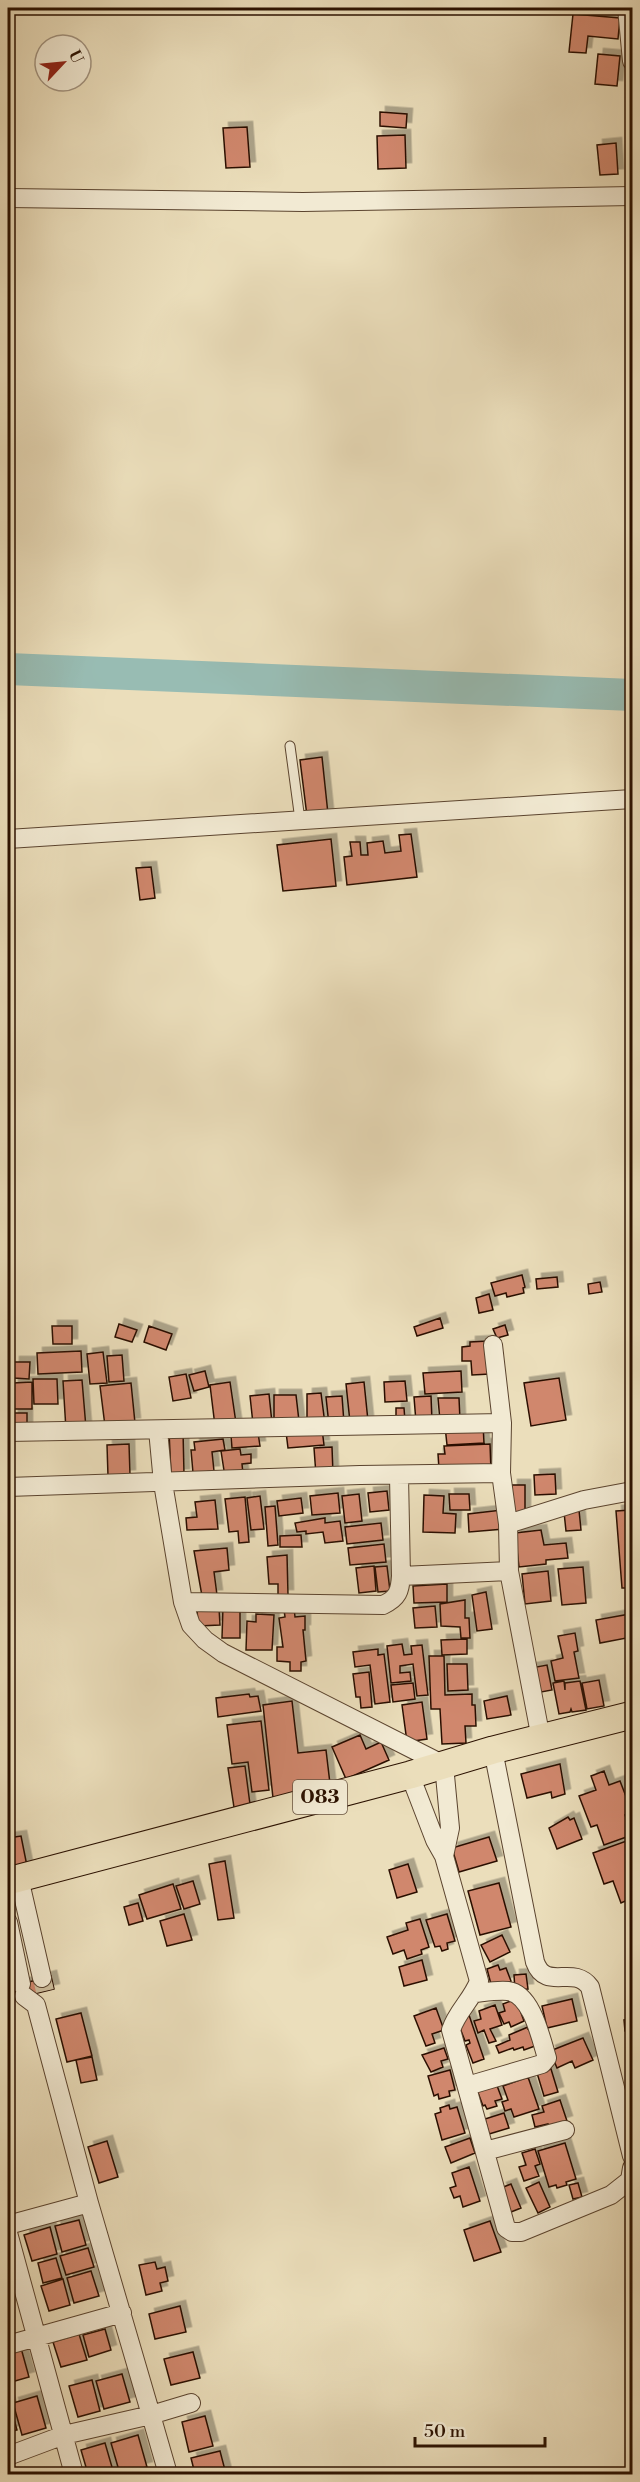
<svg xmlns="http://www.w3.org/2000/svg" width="640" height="2482" viewBox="0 0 640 2482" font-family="'Libre Bodoni',serif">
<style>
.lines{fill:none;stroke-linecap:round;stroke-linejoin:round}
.river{stroke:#98bcb3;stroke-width:32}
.building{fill:#d0876d;stroke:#2b1100;stroke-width:1.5;filter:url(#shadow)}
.street-tunnel{stroke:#cebf9f;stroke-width:18;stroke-dasharray:18 9;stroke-linecap:butt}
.lane-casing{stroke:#5b442f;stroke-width:11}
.street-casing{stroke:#5b442f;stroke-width:20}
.primary-casing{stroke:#2b1100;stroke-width:29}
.lane{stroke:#f2ead3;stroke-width:9}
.street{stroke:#f2ead3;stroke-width:18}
.primary{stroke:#ebdebb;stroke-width:27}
.labels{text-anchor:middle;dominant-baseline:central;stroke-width:4.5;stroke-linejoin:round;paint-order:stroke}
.shield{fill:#f2ead3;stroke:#67523f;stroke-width:1.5}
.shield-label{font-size:20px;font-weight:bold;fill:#2b1100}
</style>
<defs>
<filter id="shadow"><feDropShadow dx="5.5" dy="-5.5" stdDeviation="0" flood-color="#0004"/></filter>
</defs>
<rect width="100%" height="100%" fill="#ebdebb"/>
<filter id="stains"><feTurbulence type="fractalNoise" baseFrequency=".00333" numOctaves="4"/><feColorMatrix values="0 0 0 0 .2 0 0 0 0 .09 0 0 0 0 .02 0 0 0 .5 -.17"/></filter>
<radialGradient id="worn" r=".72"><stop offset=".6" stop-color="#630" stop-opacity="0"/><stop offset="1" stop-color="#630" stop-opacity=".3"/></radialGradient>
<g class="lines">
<path class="river" d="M 8,669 L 632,695"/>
</g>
<path class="building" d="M 573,14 L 620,18 L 618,39 L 588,36 L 586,53 L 569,52 Z
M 598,54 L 620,56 L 617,86 L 595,84 Z
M 380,112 L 407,114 L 406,128 L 380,126 Z
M 247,127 L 250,167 L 226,168 L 223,128 Z
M 405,135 L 406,168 L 378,169 L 377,136 Z
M 616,143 L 618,174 L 600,175 L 597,145 Z
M 322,757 L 328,814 L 307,816 L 300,760 Z
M 411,834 L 417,877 L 347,885 L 344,857 L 352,856 L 350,842 L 360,842 L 361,855 L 368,855 L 367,843 L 383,841 L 385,853 L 401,851 L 399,835 Z
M 331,839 L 336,886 L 283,891 L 277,845 Z
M 151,867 L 155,898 L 140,900 L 136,868 Z
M 522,1275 L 525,1287 L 523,1288 L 524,1293 L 507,1297 L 506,1293 L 495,1296 L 491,1283 Z
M 557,1277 L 558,1287 L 537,1289 L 536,1279 Z
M 600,1282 L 602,1292 L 589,1294 L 588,1284 Z
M 489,1294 L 493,1310 L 479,1313 L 476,1298 Z
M 440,1318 L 443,1328 L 417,1336 L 414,1327 Z
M 119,1324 L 137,1330 L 132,1342 L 115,1337 Z
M 505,1325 L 508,1335 L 497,1338 L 493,1329 Z
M 52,1326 L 72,1326 L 72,1344 L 53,1344 Z
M 149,1326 L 172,1334 L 166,1350 L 144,1342 Z
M 488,1341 L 490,1374 L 472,1375 L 471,1361 L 462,1361 L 462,1347 L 470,1346 L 470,1342 Z
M 81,1351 L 82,1372 L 38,1374 L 37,1353 Z
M 103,1352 L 107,1383 L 90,1384 L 87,1354 Z
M 122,1355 L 124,1381 L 109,1382 L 107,1356 Z
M 14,1362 L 30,1362 L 29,1379 L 14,1378 Z
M 205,1371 L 209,1387 L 194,1391 L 189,1375 Z
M 461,1371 L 462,1392 L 425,1394 L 423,1373 Z
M 186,1374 L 191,1398 L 173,1401 L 169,1377 Z
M 559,1378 L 566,1420 L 531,1426 L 524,1383 Z
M 33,1379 L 57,1379 L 58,1404 L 34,1404 Z
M 82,1380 L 86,1428 L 66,1430 L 63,1381 Z
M 405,1381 L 407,1401 L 385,1402 L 384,1382 Z
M 32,1382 L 32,1409 L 13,1409 L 13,1383 Z
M 230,1382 L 236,1423 L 215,1426 L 210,1385 Z
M 364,1382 L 368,1421 L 350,1422 L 346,1384 Z
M 131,1383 L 135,1423 L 105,1426 L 100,1386 Z
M 321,1393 L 325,1424 L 307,1425 L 307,1394 Z
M 269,1394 L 272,1423 L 253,1424 L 250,1396 Z
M 274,1395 L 296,1395 L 299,1421 L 274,1423 Z
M 342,1396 L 344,1423 L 329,1425 L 326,1397 Z
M 431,1396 L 432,1421 L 416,1422 L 414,1397 Z
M 438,1398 L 459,1398 L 460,1420 L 440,1421 Z
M 396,1408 L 404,1408 L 405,1421 L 396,1421 Z
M 13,1413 L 27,1413 L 27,1428 L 13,1428 Z
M 483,1424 L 484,1443 L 447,1445 L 445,1426 Z
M 322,1429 L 324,1445 L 288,1448 L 286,1432 Z
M 169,1431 L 183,1431 L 184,1474 L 171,1475 Z
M 258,1433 L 260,1446 L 232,1448 L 231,1436 Z
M 223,1439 L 225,1450 L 212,1452 L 214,1471 L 193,1473 L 191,1450 L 195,1450 L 194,1442 Z
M 129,1444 L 130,1475 L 108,1476 L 107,1445 Z
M 490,1444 L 491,1471 L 439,1469 L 438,1454 L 445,1454 L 444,1446 Z
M 332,1447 L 333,1474 L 316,1475 L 314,1448 Z
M 240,1449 L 241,1455 L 251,1454 L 251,1463 L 242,1464 L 243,1474 L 225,1477 L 221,1451 Z
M 555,1474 L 556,1494 L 535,1495 L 534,1475 Z
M 512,1485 L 525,1485 L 525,1518 L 513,1518 Z
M 387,1491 L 389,1510 L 370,1512 L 368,1493 Z
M 338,1493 L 340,1513 L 312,1515 L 310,1496 Z
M 359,1494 L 362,1521 L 345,1523 L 342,1496 Z
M 449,1494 L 469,1494 L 470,1510 L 450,1510 Z
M 424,1495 L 444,1496 L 443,1513 L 456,1514 L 455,1533 L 423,1532 Z
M 260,1496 L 264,1529 L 251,1530 L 247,1498 Z
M 245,1497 L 249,1542 L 239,1543 L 238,1531 L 229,1532 L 225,1499 Z
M 301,1498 L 303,1513 L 279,1516 L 277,1501 Z
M 215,1500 L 218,1529 L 187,1530 L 186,1518 L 197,1517 L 195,1502 Z
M 275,1506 L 278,1545 L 268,1546 L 265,1507 Z
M 502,1510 L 504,1529 L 469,1532 L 468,1514 Z
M 579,1510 L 581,1530 L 566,1531 L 564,1512 Z
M 631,1510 L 632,1588 L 622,1588 L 616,1511 Z
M 325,1518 L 325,1523 L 340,1521 L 343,1541 L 325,1543 L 323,1532 L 306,1534 L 306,1531 L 297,1532 L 295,1523 Z
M 381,1523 L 383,1540 L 347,1544 L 345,1527 Z
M 541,1530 L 544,1545 L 566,1543 L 568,1558 L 546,1560 L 546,1564 L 519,1567 L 515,1533 Z
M 301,1535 L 302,1547 L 280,1547 L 280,1536 Z
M 384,1544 L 386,1562 L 350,1565 L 348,1548 Z
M 227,1548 L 229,1570 L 214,1572 L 217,1595 L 202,1596 L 194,1551 Z
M 287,1555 L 288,1595 L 278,1595 L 278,1584 L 269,1584 L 267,1557 Z
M 374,1566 L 376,1591 L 359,1593 L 356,1568 Z
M 387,1566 L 390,1591 L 378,1592 L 375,1567 Z
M 583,1567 L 586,1603 L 562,1605 L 558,1569 Z
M 548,1571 L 551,1601 L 525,1604 L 522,1574 Z
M 447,1584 L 447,1602 L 414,1603 L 413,1586 Z
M 486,1592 L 492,1629 L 477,1631 L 472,1595 Z
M 465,1600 L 465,1618 L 469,1618 L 470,1638 L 461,1638 L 460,1627 L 441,1626 L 440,1604 Z
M 435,1606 L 437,1627 L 415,1628 L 413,1608 Z
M 223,1607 L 240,1608 L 240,1638 L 222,1638 Z
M 197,1608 L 219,1608 L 220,1625 L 198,1626 Z
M 294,1608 L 295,1617 L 305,1616 L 305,1630 L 303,1630 L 306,1661 L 301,1662 L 301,1671 L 290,1671 L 290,1662 L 277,1661 L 277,1647 L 283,1647 L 279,1618 L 285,1617 L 284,1609 Z
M 256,1614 L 274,1615 L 272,1650 L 246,1650 L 247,1621 L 256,1622 Z
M 630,1614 L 632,1637 L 600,1643 L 596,1620 Z
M 575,1633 L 578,1651 L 574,1652 L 579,1678 L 555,1681 L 551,1661 L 563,1658 L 558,1636 Z
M 467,1639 L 467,1654 L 442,1655 L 441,1640 Z
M 402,1644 L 404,1655 L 412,1654 L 411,1646 L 422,1645 L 428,1695 L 417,1696 L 413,1664 L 400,1666 L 400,1673 L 410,1672 L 411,1681 L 391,1683 L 387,1646 Z
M 378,1649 L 378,1655 L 384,1654 L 390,1702 L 375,1704 L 370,1665 L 355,1667 L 353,1652 Z
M 429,1656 L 444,1656 L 445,1695 L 472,1694 L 472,1705 L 475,1705 L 476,1726 L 465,1726 L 466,1743 L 442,1744 L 440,1709 L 431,1709 Z
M 447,1664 L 467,1664 L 468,1690 L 448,1691 Z
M 547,1665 L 552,1690 L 536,1693 L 531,1668 Z
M 369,1672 L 372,1707 L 361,1708 L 360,1697 L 356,1697 L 353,1674 Z
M 599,1680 L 604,1706 L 587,1709 L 582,1683 Z
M 564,1681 L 565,1690 L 565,1683 L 580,1681 L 586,1710 L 572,1712 L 571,1709 L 570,1712 L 559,1714 L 553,1683 Z
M 413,1683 L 415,1699 L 393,1702 L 391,1685 Z
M 249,1694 L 250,1697 L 258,1696 L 261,1711 L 218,1717 L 216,1698 Z
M 507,1696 L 511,1715 L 487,1719 L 484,1701 Z
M 292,1701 L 298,1753 L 326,1750 L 331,1792 L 273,1798 L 263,1705 Z
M 422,1702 L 427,1739 L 407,1742 L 402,1705 Z
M 261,1721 L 269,1790 L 252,1792 L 248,1762 L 232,1764 L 227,1725 Z
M 360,1735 L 366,1749 L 381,1742 L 389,1760 L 346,1779 L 332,1747 Z
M 560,1764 L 565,1794 L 552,1798 L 551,1792 L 527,1798 L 521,1774 Z
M 245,1766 L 251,1812 L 235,1814 L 228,1768 Z
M 604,1771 L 609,1785 L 620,1781 L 632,1812 L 625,1815 L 632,1835 L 604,1845 L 597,1825 L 591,1827 L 579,1796 L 596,1790 L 591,1776 Z
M 568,1817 L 570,1820 L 574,1818 L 582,1839 L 557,1849 L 549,1828 Z
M 21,1836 L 28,1871 L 8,1875 L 8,1838 Z
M 489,1837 L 497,1861 L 459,1872 L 452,1848 Z
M 632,1839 L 632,1898 L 621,1903 L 613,1881 L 604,1884 L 593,1853 Z
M 225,1861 L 234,1918 L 218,1920 L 209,1864 Z
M 408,1864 L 417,1892 L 397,1898 L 389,1870 Z
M 193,1881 L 200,1904 L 184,1909 L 176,1886 Z
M 499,1883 L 511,1927 L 480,1935 L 468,1891 Z
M 173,1884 L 181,1909 L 147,1919 L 139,1895 Z
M 138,1903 L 143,1921 L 129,1925 L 124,1907 Z
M 184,1914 L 192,1940 L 167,1946 L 160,1921 Z
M 447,1914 L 455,1941 L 447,1943 L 448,1949 L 442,1951 L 440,1946 L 435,1947 L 426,1920 Z
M 420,1919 L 429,1947 L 421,1950 L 422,1954 L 407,1959 L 404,1950 L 393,1954 L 387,1937 L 408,1930 L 406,1923 Z
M 502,1935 L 510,1952 L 490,1962 L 481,1945 Z
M 422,1960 L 427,1980 L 404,1986 L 399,1967 Z
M 498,1965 L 500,1970 L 506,1968 L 511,1981 L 492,1988 L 487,1969 Z
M 526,1974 L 528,1989 L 515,1990 L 514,1975 Z
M 51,1976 L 54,1989 L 17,1998 L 14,1986 Z
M 516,1999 L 524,2021 L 511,2027 L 509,2022 L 504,2024 L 499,2013 L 505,2011 L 503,2004 Z
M 572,1999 L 577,2021 L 547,2028 L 542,2006 Z
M 495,2005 L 502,2025 L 490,2029 L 496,2041 L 489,2043 L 484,2030 L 478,2033 L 474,2021 L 481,2019 L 479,2011 Z
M 436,2008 L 444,2030 L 432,2034 L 435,2043 L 426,2046 L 414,2016 Z
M 632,2012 L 632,2030 L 625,2031 L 624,2020 L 631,2019 L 630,2013 Z
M 81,2013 L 92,2056 L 67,2062 L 56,2019 Z
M 469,2015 L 484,2059 L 473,2063 L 466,2045 L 470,2043 L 469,2040 L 465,2041 L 458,2023 L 460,2018 Z
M 528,2027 L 528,2029 L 531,2028 L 535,2046 L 524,2050 L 523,2047 L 514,2050 L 513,2048 L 499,2053 L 496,2046 L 510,2040 L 509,2035 Z
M 583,2038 L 593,2060 L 575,2068 L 572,2061 L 557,2068 L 550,2051 Z
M 444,2048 L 448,2059 L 441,2061 L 443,2067 L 431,2072 L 422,2055 Z
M 92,2057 L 97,2080 L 81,2083 L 76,2060 Z
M 551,2069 L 558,2092 L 544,2096 L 537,2073 Z
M 450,2070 L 455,2090 L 449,2091 L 450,2096 L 439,2099 L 438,2094 L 434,2096 L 428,2076 Z
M 528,2077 L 539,2109 L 514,2117 L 511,2109 L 505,2111 L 502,2102 L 508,2100 L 503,2086 Z
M 496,2083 L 502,2099 L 495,2101 L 497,2106 L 487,2109 L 485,2105 L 483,2106 L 477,2090 Z
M 560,2100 L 567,2121 L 549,2127 L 548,2124 L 535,2127 L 532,2115 L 544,2112 L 542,2106 Z
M 449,2105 L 450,2109 L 457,2107 L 465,2133 L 442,2140 L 435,2114 L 441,2112 L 440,2108 Z
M 504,2113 L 509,2128 L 489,2134 L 485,2119 Z
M 470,2138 L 475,2153 L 451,2163 L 445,2147 Z
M 107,2141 L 118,2177 L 99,2183 L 88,2147 Z
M 565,2143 L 576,2179 L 566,2182 L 567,2185 L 557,2188 L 556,2185 L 549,2187 L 538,2151 Z
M 535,2149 L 540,2164 L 535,2166 L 539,2176 L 524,2181 L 519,2167 L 526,2165 L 522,2153 Z
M 469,2167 L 480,2201 L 463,2207 L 460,2196 L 454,2198 L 450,2188 L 456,2186 L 452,2173 Z
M 539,2182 L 550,2207 L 538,2213 L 526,2188 Z
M 578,2183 L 582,2197 L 573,2199 L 569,2185 Z
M 511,2184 L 521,2208 L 511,2212 L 501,2188 Z
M 79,2220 L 86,2245 L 62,2252 L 55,2226 Z
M 490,2221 L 501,2252 L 474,2261 L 464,2230 Z
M 50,2227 L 57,2254 L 32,2261 L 24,2235 Z
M 88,2248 L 94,2267 L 66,2275 L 60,2256 Z
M 56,2258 L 62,2278 L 43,2283 L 38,2263 Z
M 155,2262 L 157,2269 L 165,2267 L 168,2281 L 160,2283 L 162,2291 L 146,2295 L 139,2265 Z
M 91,2271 L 99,2296 L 74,2303 L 67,2278 Z
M 63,2279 L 70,2305 L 49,2311 L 41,2286 Z
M 180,2306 L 186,2332 L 155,2339 L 149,2314 Z
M 105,2329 L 111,2350 L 89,2357 L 83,2335 Z
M 79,2334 L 87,2360 L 61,2367 L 53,2342 Z
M 21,2348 L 29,2377 L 8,2383 L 8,2352 Z
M 193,2352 L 200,2378 L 171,2385 L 164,2359 Z
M 122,2374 L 130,2402 L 104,2409 L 96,2381 Z
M 92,2380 L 100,2411 L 78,2417 L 69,2386 Z
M 37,2396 L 46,2428 L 22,2435 L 13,2403 Z
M 8,2398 L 17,2430 L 8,2432 Z
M 205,2416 L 213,2446 L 189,2452 L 182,2422 Z
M 138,2435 L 147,2467 L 120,2474 L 111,2443 Z
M 105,2443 L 114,2474 L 88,2474 L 81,2450 Z
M 220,2451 L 226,2474 L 195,2474 L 191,2458 Z"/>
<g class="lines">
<path class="street-tunnel" d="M 42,1978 L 45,1991"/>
<g class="lane-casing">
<path id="lane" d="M 290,746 L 300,820"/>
</g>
<g class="street-casing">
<path id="street" d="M 627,8 L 632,61
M 8,198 L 303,202 L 632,196
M 8,839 L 632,799
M 493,1345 L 502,1423 L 501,1473 L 508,1524 L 509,1571 L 541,1739
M 158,1430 L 163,1483 L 183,1602 L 191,1625 L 205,1640 L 223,1653 L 444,1765 L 450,1828 L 444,1856
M 8,1432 L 502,1423
M 8,1487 L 360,1475 L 501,1473
M 508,1524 L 584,1500 L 632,1491
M 401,1576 L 509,1571
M 183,1602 L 383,1605 C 398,1598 400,1591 401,1576 L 399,1476
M 493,1750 L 535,1962 C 546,1992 573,1964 590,1987 L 632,2156
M 410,1775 L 435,1840 L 444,1856 L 479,1981 C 472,2000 457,2011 451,2030 L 506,2228 L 512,2232 L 521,2232 L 611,2195 L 630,2180 L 632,2168
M 19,1878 L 42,1978
M 8,1922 L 21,1984
M 24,1996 L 36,2005 L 89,2203
M 467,2086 L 542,2064 L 547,2058 C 541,2039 532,1994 508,1991 C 498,1990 485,1992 475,1993
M 485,2151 L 565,2130
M 8,2225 L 89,2203 L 151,2415 L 64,2435 L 8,2456
M 8,2233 L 74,2474
M 8,2345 L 122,2313
M 168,2474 L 151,2415 L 191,2403"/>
</g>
<g class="primary-casing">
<path id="primary" d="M 8,1881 L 410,1775 L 493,1750 L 632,1715"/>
</g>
<use href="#lane" class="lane"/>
<use href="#street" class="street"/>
<use href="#primary" class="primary"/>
</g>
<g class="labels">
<rect class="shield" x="293" y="1780" width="54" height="34" rx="4.5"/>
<g class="shield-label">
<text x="320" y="1797">083</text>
</g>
</g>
<rect width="640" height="2482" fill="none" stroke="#ebdebb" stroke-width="30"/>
<rect x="9" y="9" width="622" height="2464" fill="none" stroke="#2b1100" stroke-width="3"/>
<rect x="15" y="15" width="610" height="2452" fill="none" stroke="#2b1100" stroke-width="1.5"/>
<g transform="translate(63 63) rotate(64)"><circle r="28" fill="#f2ead3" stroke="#a2937f" stroke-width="1.5"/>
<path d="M0-4.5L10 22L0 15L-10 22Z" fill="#8f2418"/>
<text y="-9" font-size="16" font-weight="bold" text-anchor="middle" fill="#2b1100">U</text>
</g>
<path d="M415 2437v9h130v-9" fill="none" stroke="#2b1100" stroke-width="3"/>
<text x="424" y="2437" font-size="18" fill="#2b1100" stroke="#f2ead3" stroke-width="4.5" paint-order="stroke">50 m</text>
<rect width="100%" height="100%" filter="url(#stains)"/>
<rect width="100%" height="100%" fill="url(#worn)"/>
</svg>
